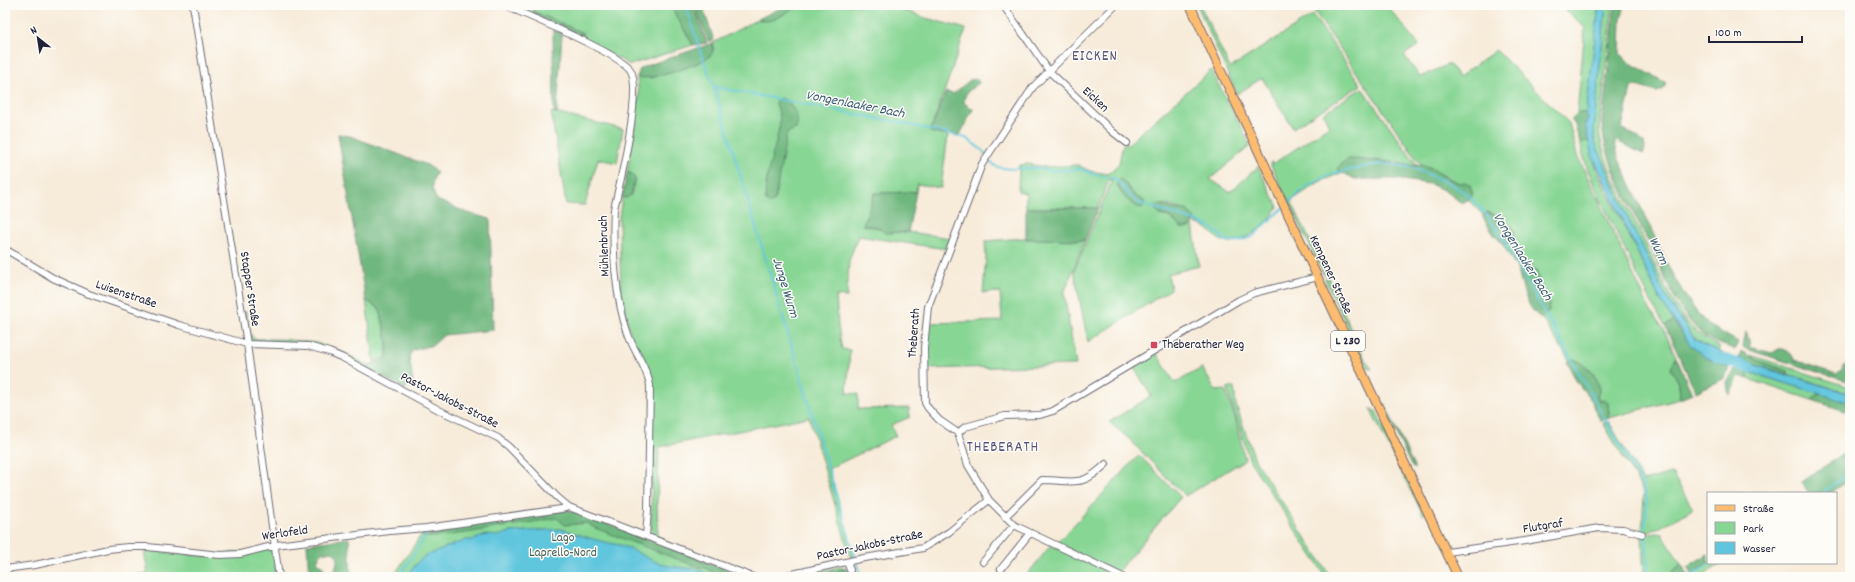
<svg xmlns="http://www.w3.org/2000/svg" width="1855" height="582" viewBox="0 0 1855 582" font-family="Dekko,sans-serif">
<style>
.green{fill:#88d694;stroke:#557c68;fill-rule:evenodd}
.forest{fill:#6eb77e;stroke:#486c5c}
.water{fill:#60c6de;stroke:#41748c}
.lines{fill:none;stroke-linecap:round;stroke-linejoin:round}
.stream{stroke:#60c6de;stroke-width:2}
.river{stroke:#60c6de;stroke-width:11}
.minor-casing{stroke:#6d6872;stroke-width:8}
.major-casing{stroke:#6d6872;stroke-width:10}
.minor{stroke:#fff;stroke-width:6}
.major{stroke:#fdbc6f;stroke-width:8}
.poi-dot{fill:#d1495b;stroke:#fdfcf7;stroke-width:1.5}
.labels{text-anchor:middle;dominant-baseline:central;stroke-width:3;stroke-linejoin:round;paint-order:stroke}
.shield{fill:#fdfcf7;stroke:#646373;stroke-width:1}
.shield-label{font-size:12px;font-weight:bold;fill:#22223b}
.street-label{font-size:13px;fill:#22223b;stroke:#fdfcf7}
.poi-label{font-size:13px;fill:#22223b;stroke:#fdfcf7;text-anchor:start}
.park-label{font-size:13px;fill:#46615a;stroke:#fdfcf7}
.water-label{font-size:14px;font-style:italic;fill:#385b74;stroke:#fdfcf7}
.quarter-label{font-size:15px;letter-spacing:1px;fill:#58547d;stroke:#fdfcf7}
</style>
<rect width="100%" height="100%" fill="#fdfcf7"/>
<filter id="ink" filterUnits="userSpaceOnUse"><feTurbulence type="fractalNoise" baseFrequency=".025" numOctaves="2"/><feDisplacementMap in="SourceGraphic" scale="8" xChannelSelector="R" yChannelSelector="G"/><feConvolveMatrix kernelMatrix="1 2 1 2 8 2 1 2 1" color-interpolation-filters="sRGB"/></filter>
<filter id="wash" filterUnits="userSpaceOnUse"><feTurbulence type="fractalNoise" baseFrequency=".012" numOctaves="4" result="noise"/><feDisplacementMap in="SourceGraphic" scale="16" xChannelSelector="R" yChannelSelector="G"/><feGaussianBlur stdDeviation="0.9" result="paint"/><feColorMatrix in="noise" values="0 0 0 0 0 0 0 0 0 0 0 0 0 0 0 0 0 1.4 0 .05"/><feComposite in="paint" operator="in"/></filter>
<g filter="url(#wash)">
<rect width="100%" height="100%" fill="#f7ebd9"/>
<path class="green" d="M 535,5 L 670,5 L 693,45 L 630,65 L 533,11 Z
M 797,5 L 889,5 L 926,18 L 966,29 L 930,132 L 948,135 L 941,188 L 917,184 L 916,192 L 875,193 L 863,225 L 903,233 L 908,232 L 951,238 L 946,249 L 858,236 L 849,261 L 847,297 L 836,296 L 838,326 L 842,349 L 850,350 L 847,393 L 858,394 L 858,409 L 909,408 L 910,417 L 891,425 L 896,436 L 828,469 L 855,556 L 851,559 L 809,417 L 659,447 L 657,502 L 658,536 L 670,544 L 656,537 L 651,531 L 653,390 L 652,382 L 631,337 L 621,295 L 619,218 L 622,197 L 626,198 L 632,174 L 627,172 L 639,97 L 637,77 L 652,78 L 665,74 L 705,60 L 714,50 L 713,43 L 758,19 L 764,21 L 768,19 Z
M 1197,5 L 1200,5 L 1230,68 L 1313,15 L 1361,85 L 1293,128 L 1262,78 L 1237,94 Z
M 1310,5 L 1390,5 L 1388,7 L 1419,45 L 1404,55 L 1420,77 L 1449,64 L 1459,77 L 1496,50 L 1569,123 L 1577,155 L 1650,310 L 1663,328 L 1676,357 L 1671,368 L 1679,383 L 1680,399 L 1609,418 L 1609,410 L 1597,397 C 1597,393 1599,388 1598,384 C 1596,373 1580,357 1569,360 L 1542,318 L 1549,310 C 1550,293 1534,276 1522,265 L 1518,270 L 1502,243 L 1509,243 L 1514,237 L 1512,226 L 1491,213 L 1487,212 L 1483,215 L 1467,199 L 1461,184 L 1420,164 Z
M 1561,5 L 1599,5 L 1586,113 L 1577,113 L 1585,28 Z
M 1606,5 L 1613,5 L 1599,130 C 1604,167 1626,201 1641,234 C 1655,263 1667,295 1686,320 C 1695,332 1706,340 1719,346 L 1720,352 L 1710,349 L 1695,339 L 1668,300 L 1633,229 L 1597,147 L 1594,138 L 1595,116 Z
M 1211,70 L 1249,142 L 1249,147 L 1210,179 L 1230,192 L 1258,167 L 1278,207 C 1269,223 1243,247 1223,241 C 1216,239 1212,232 1206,228 C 1202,225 1197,224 1192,222 L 1195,219 C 1187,208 1176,209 1164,204 L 1159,215 L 1169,217 L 1183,228 L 1193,225 L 1199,266 L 1168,274 L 1171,289 L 1088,342 L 1074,271 L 1112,180 L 1109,180 L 1098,208 L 1026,208 L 1026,193 L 1018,191 L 1019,165 L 1027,164 L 1045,167 L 1078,165 L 1090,171 L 1108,174 L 1119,163 L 1123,144 L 1127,145 ZM 1120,179 L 1124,182 L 1135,196 L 1144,201 L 1141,208 C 1132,206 1120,194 1117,184 Z
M 1362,88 L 1418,166 L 1376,160 L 1338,169 L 1341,173 L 1319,182 L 1291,201 L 1327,275 L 1324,275 L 1270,163 L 1272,162 L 1273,164 L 1329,126 L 1323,113 Z
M 551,112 L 623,129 L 617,163 L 598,159 L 585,205 L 566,204 Z
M 1589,141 C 1594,172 1613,202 1627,231 C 1642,261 1655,292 1673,321 L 1665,326 C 1647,296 1632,264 1617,233 C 1603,204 1586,174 1580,142 Z
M 1025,238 L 1085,240 L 1064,293 L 1076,365 L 926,369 L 928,323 L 1002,321 L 1000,292 L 983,293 L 986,257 L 985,241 Z
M 1329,277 L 1329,281 L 1366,361 L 1372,369 L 1368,369 L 1367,367 L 1325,280 L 1325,278 Z
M 366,300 L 380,309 L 387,341 L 387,357 L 383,360 L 374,361 Z
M 244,311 L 246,312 L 250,333 L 254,339 L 281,339 L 316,343 L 339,351 L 369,365 L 368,369 L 324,348 L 251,341 L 248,337 Z
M 1155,351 L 1175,383 L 1202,368 L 1216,391 L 1225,390 L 1236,421 L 1245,460 L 1185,496 L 1128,438 L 1109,422 L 1151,396 L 1133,365 Z
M 1750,355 L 1850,387 L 1850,394 L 1788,374 L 1788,371 L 1756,360 Z
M 1748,372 L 1816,392 L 1823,394 L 1814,397 L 1812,400 L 1748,379 Z
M 1234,387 L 1236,405 L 1256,462 L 1331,577 L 1326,577 L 1250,461 L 1227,389 Z
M 1370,409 L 1376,411 L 1425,514 L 1423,515 Z
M 1609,422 L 1643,481 L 1672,473 L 1693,509 L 1657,529 L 1642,532 L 1644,493 L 1603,423 Z
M 1139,455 L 1181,497 L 1117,572 L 1057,543 Z
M 569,512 L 736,577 L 393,577 L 421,535 L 430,530 Z
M 1656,533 L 1662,534 L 1681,564 L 1667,577 L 1644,577 L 1642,535 Z
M 1051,545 L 1119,577 L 1025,577 Z
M 267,549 L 272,550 L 274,553 L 276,577 L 120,577 L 148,573 L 144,550 L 205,556 Z
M 1708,562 L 1723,563 L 1700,577 L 1694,577 L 1692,574 Z
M 839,567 L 846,569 L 793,577 Z"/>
<path class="forest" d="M 670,5 L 692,5 L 697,14 L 707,43 L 693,45 Z
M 695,5 L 702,5 L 714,40 L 709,42 Z
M 787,5 L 797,5 C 787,12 772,26 758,19 Z
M 1615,5 L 1625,5 L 1621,19 L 1620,53 L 1625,60 L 1666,83 L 1663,90 L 1657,92 L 1636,86 L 1631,88 L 1622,128 C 1632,135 1651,140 1643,154 L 1615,140 L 1615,144 L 1618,157 L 1669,268 L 1684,294 L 1695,310 L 1707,324 L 1738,342 L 1735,349 C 1724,345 1712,342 1702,334 C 1673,308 1661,265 1643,231 C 1627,201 1604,157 1602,124 Z
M 533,11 L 583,33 L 583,38 L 532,14 Z
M 553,30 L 562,34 L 557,113 L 554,112 Z
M 713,43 L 712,54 C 704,64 650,82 637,77 L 640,69 L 643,67 Z
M 977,79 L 979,83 C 971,89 964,92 964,103 L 973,109 L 960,135 L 930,132 L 946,92 L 953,94 L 970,80 Z
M 779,98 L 787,100 C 793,109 801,117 796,129 L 788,132 L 786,137 L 775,199 L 774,202 L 769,203 L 766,201 C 762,179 778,144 780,121 C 781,114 775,107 776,100 Z
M 1577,113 L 1586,113 L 1588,119 L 1585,124 L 1589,141 L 1580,142 L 1575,125 L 1571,119 Z
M 338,134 L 350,136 L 427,165 L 437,172 C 430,183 431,189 437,200 L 468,213 L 490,219 L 493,330 L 444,335 L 433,345 L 413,350 L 409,356 L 413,382 L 405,389 L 368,369 L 369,365 L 387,357 L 387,341 L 380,309 L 366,300 L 365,296 Z
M 1348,159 C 1370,159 1390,164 1412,166 C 1420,167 1421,163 1429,167 C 1439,172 1454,186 1465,182 L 1470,185 L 1473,195 L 1465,202 L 1460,202 L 1446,191 L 1430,184 L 1396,179 L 1355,179 L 1345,174 L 1341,173 L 1338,169 L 1341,164 Z
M 627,172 L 632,174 L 635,179 L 631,195 L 626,198 L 622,197 Z
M 1120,179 L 1124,182 L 1135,196 L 1144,201 L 1144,207 C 1133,211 1118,191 1117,182 Z
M 916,192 L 908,232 L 885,233 L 878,227 L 863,225 L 875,193 Z
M 1159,204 L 1174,209 L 1187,210 L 1195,219 L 1192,222 L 1193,225 L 1190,228 L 1181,228 C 1178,225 1174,219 1169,217 C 1162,214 1157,216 1155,207 Z
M 1026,208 L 1098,208 L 1085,240 L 1026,239 Z
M 1487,212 C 1493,214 1513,224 1514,231 C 1515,236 1511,239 1509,243 L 1502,243 L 1495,236 L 1483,218 L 1483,215 Z
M 1525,264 L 1531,265 L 1536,270 L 1542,291 L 1550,304 L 1549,310 L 1542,318 C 1528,313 1521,283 1518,270 L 1522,265 Z
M 1673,321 C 1689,345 1701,358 1729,367 L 1725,378 L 1696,392 L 1665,326 Z
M 1746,332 L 1750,344 L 1749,347 L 1771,353 C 1774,353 1776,350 1779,349 C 1786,348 1793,354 1794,360 L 1837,374 L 1842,370 L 1844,365 L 1850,367 L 1850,382 L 1746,349 L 1743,347 Z
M 1741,351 L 1756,360 L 1784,370 L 1788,371 L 1788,374 L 1758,366 L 1739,358 Z
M 1676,357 L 1692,394 L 1680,399 L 1679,383 L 1671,368 Z
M 1572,359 C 1586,363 1606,382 1597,397 L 1599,401 L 1604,400 L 1608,403 L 1609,418 L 1601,421 L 1594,409 L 1592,401 L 1577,382 L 1567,362 Z
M 1736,368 L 1748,372 L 1748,379 L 1739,376 L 1729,396 L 1727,383 Z
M 1823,394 L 1848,401 L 1848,412 L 1812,400 L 1816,396 Z
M 1383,404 L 1385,404 L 1415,469 L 1411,466 Z
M 1850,449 L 1850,479 L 1831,493 L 1809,493 L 1801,482 Z
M 569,510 L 591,517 L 745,577 L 713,577 L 712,572 L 705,568 L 698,567 L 595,528 L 586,523 L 565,525 L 557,518 L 465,533 L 434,537 L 422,537 L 426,530 Z
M 349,538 L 351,577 L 336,577 L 335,570 L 338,557 L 332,551 L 321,553 L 317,561 L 326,570 L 330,577 L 309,577 L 307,544 Z
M 1708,554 L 1708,562 L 1692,574 L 1687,567 Z
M 1681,564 L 1690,577 L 1667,577 Z
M 846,569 L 848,570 L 851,577 L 801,577 Z"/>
<path class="water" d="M 1599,5 L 1606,5 L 1595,116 L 1594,138 L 1597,147 L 1633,229 L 1655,271 L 1660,285 L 1677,315 L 1695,339 L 1702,344 L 1732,357 L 1729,367 L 1705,357 L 1691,346 L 1661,302 L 1591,153 L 1585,124 L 1588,119 L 1586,113 Z
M 1739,358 L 1758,366 L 1850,394 L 1850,403 L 1736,368 Z
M 562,529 C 579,535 597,541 615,544 C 633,547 648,561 665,565 C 679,569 703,567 711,577 L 407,577 C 413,568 419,558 430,554 C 435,552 440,551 445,548 L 445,547 L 452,546 L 453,544 L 463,542 L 465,540 L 473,540 L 486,535 L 498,536 L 510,532 Z"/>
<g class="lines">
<path class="stream" d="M 686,5 L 700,51 L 714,87 L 861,577
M 715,87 L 906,124 L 966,138 L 982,150 L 986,155
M 990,162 L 997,167 L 1010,169 L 1035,168 L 1052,171 L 1080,169 L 1095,175 L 1116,179 L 1130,196 L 1139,203 L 1198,222 L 1210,227 L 1225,240 L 1234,242 L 1252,237 L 1283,208
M 1286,205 L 1306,187 L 1330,174 L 1378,164 L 1398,165 L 1413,168 L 1425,173 L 1453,185 L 1468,195 L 1487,215 L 1501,236 L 1642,484 L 1647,499 L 1645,528
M 1822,493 L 1850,472
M 1646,536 L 1648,577
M 399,577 L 427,533
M 1689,577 L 1711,563"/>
<path class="river" d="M 1717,357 L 1750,368"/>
</g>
</g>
<g filter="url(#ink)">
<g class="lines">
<g class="minor-casing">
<path id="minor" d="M 193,5 L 247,344 L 279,577
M 504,5 C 526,15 622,54 631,71 C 642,92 620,183 614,209 C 612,247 615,298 628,334 C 634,352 647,367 650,385 L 648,510 L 646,536
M 1003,5 L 1049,71 L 1113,132 L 1127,143
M 5,249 L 53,278 L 89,294 L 179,325 L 247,344 L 308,346 L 329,352 L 343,358 L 439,410 L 498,438 L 509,447 L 557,497 L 569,507 L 753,577
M 958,433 L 965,427 L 1005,416 L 1040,415 L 1053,411 L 1239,300 L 1254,293 L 1318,277
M 989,500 L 968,465 L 958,433 L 939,420 L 928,408 L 925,403 L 924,348 L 928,307 L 982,164 L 1033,87 L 1116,5
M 1005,517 L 1042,480 C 1074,480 1080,489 1106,464
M 1447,552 L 1525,541 L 1599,528 L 1623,529 L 1642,534
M 847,562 L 850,570
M 983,562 L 1014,525
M 5,569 L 35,565 L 108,549 L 128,547 L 148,547 L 220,555 L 240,554 L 276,545 L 390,531 L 426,528 L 561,509 L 569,507
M 1001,569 L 1030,533
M 779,577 L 859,559 L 923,548 L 949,532 L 989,500 L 1014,525 L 1123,577"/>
</g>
<g class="major-casing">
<path id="major" d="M 1190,5 L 1458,577"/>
</g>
<use href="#minor" class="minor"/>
<use href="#major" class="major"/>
</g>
</g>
<rect class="poi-dot" x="1150" y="341" width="8" height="8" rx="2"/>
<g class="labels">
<rect class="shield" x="1331" y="331" width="34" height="20" rx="3"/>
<g class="shield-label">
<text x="1348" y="341">L 230</text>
</g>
<g class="street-label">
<text transform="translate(1095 100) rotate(43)">Eicken</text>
<text transform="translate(605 246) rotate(-92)">Mühlenbruch</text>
<text transform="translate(1330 275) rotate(65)">Kempener Straße</text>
<text transform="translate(249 289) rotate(81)">Stapper Straße</text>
<text transform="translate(126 295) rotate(19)">Luisenstraße</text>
<text transform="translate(915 333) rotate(-86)">Theberath</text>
<text transform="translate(449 401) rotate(27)">Pastor-Jakobs-Straße</text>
<text transform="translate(1543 527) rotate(-9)">Flutgraf</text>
<text transform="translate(285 534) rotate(-8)">Werlofeld</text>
<text transform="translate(870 546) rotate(-12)">Pastor-Jakobs-Straße</text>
</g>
<g class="poi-label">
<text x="1162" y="345">Theberather Weg</text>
</g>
<g class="park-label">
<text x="563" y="538">Lago<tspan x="563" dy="15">Laprello-Nord</tspan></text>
</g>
<g class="water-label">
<text transform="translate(855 105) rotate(11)">Vongenlaaker Bach</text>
<text transform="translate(1658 251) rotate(65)">Wurm</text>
<text transform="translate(1522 257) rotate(58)">Vongenlaaker Bach</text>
<text transform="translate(785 288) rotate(73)">Junge Wurm</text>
</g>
<g class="quarter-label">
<text x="1095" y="57">EICKEN</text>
<text x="1003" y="448">THEBERATH</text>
</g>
</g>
<rect width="1855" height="582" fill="none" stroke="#fdfcf7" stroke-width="20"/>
<rect x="1707" y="492" width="130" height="72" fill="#fdfcf7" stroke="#a5a5ac"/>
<rect x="1715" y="505" width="20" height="6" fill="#fdbc6f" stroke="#a5a5ac"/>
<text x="1743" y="512" font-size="12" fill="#22223b">Straße</text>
<rect x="1715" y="522" width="20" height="12" fill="#88d694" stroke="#a5a5ac"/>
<text x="1743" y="532" font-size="12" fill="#22223b">Park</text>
<rect x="1715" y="542" width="20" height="12" fill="#60c6de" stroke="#a5a5ac"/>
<text x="1743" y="552" font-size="12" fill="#22223b">Wasser</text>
<g transform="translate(38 38) rotate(330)" stroke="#fdfcf7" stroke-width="3" paint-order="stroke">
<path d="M0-3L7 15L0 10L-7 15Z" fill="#22223b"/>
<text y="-6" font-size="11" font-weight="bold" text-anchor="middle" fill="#22223b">N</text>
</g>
<path d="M1709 36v6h93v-6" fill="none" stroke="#22223b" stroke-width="2"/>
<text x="1715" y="36" font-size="12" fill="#22223b" stroke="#fdfcf7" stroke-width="3" paint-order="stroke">100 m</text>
</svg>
